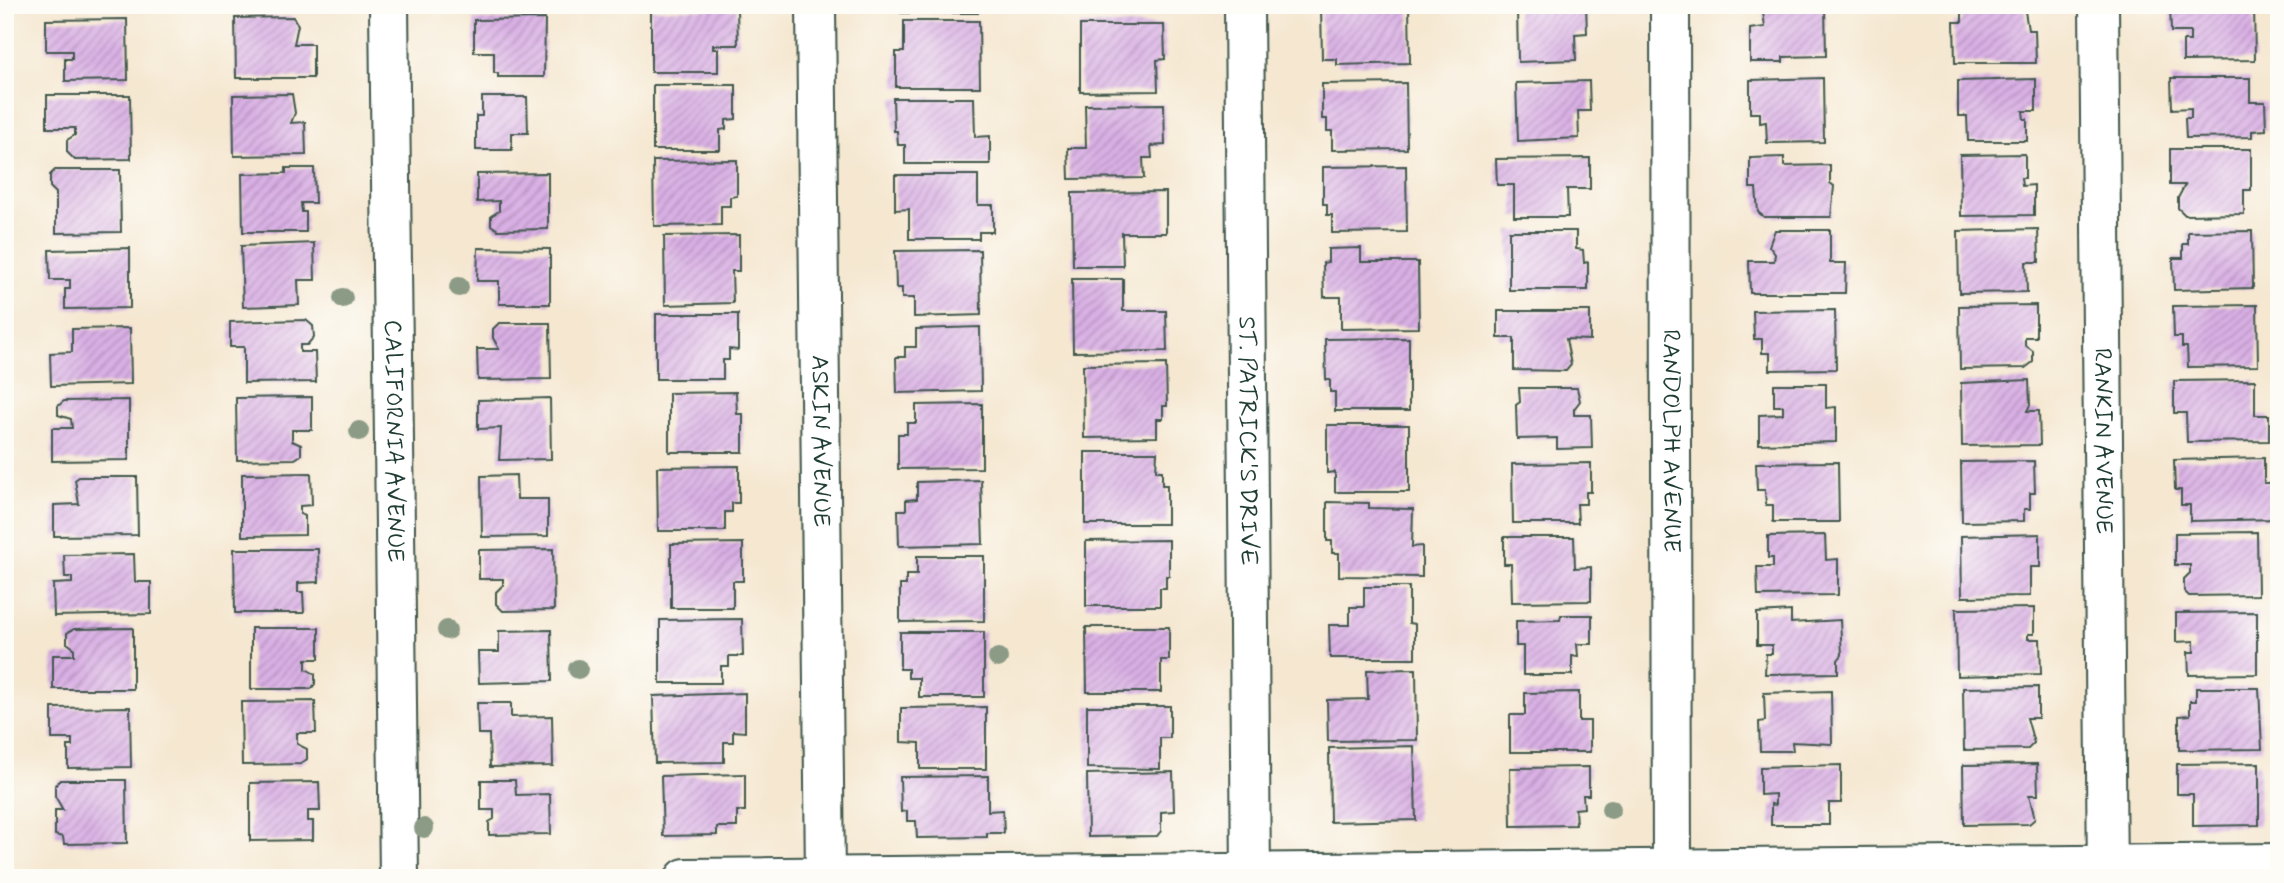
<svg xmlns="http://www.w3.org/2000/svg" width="2284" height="883" viewBox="0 0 2284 883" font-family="Mynerve,sans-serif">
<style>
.building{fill:url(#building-hatch)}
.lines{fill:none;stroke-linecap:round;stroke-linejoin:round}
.minor-casing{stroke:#3f564b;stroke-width:42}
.minor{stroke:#fff;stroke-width:38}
.tree{fill:#8b9b86}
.labels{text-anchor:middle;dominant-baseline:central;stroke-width:6;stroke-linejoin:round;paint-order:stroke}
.street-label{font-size:24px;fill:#1f3d34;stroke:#fdfcf7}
</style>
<defs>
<pattern id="building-hatch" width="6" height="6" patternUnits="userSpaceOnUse" patternTransform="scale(1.75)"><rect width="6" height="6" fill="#dab0e5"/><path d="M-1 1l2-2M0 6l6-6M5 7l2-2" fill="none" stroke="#b090ba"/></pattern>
</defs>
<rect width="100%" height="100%" fill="#fdfcf7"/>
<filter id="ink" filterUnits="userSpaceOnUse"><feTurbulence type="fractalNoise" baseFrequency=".0143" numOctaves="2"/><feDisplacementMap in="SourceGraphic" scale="14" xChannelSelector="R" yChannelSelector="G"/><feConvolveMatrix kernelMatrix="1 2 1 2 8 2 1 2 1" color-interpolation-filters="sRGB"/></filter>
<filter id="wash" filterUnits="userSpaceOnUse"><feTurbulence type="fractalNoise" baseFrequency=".00686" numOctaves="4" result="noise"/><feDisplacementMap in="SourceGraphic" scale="28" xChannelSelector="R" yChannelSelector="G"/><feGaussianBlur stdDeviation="1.57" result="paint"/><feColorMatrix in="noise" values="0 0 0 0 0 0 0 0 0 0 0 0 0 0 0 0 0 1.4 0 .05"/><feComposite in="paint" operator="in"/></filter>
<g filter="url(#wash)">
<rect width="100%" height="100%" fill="#f5e7d0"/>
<g id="blocks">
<path class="building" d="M 901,5 L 978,5 L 978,13 L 901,13 Z
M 1066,5 L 1125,5 L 1125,11 L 1066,11 Z
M 1321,5 L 1409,5 L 1410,63 L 1337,65 L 1337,59 L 1322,59 Z
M 1586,5 L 1587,33 L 1575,34 L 1576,60 L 1518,62 L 1517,7 Z
M 1762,5 L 1825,5 L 1826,56 L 1783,57 L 1783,62 L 1750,62 L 1750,29 L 1765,27 Z
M 1962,5 L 2024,5 L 2028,30 L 2035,30 L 2036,63 L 1955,63 L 1954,22 L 1962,22 Z
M 2170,5 L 2254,5 L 2255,60 L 2183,61 L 2183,41 L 2190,41 L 2190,32 L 2171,32 Z
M 651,9 L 737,9 L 738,45 L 713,45 L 713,49 L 718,49 L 718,72 L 651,72 Z
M 293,17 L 298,25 L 294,44 L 313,44 L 313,78 L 236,78 L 235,18 Z
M 127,19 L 128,80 L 65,81 L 65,59 L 72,59 L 72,51 L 46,51 L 46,20 Z
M 545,19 L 544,77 L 498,77 L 498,73 L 494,73 L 494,52 L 474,52 L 474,20 Z
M 904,21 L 979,21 L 980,87 L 896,87 L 896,52 L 904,52 Z
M 1080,25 L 1164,25 L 1165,59 L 1157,60 L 1158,91 L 1080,92 Z
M 1823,78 L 1824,142 L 1767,143 L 1766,122 L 1760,123 L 1760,113 L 1750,113 L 1750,80 Z
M 2171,78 L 2250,78 L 2250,102 L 2265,102 L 2266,130 L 2252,131 L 2252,137 L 2186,138 L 2185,118 L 2191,118 L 2191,108 L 2172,109 Z
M 2036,79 L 2036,111 L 2023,111 L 2024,119 L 2027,119 L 2027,141 L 1968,141 L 1967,116 L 1958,116 L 1958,81 Z
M 1589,81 L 1590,111 L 1578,111 L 1579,138 L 1518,141 L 1516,83 Z
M 1406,83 L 1407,149 L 1332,150 L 1332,131 L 1327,131 L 1327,119 L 1322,119 L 1322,84 Z
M 653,85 L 736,85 L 736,119 L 726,120 L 726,129 L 720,130 L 720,150 L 653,150 Z
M 292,94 L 295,113 L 291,123 L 305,122 L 306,155 L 234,156 L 233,95 Z
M 47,95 L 130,95 L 131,159 L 75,160 L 67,152 L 67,140 L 75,135 L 75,128 L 47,128 Z
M 482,97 L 527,97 L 528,133 L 512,133 L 512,150 L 476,150 L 476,116 L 482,116 Z
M 893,98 L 974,98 L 975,137 L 990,136 L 990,164 L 905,164 L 905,145 L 898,145 L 897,131 L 894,131 Z
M 1164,104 L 1165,145 L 1151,146 L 1152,158 L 1143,158 L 1144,178 L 1069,179 L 1068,148 L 1086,148 L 1085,105 Z
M 2170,149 L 2251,149 L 2251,190 L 2244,190 L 2244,214 L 2185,215 L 2178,208 L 2178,198 L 2185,185 L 2170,185 Z
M 2025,154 L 2025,178 L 2021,178 L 2022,186 L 2034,185 L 2034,215 L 1961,216 L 1960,155 Z
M 1784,157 L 1784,166 L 1830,165 L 1830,183 L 1834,186 L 1831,217 L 1764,217 L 1758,212 L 1756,188 L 1750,188 L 1750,158 Z
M 1590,158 L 1590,189 L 1567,189 L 1568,217 L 1514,217 L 1514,185 L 1497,185 L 1496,159 Z
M 737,160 L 737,196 L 730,197 L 730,206 L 721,206 L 721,225 L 654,226 L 653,161 Z
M 1406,166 L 1407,232 L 1332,233 L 1332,215 L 1327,215 L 1327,204 L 1323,204 L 1323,167 Z
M 286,168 L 314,168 L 315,203 L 301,203 L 302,212 L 306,212 L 306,232 L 243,232 L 242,174 L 286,173 Z
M 55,170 L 120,170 L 121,232 L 56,233 L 56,193 L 50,187 L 50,175 Z
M 548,173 L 548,229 L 498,230 L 491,225 L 491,216 L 499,211 L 499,201 L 477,202 L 477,174 Z
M 895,175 L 978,175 L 978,205 L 993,205 L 993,232 L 979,232 L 979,239 L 909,239 L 909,209 L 895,210 Z
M 1166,192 L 1166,233 L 1122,233 L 1123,266 L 1073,266 L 1072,193 Z
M 2038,229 L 2039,262 L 2026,262 L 2027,292 L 1959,293 L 1958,231 Z
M 1775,230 L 1830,230 L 1830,263 L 1846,263 L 1845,293 L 1750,293 L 1749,261 L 1774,261 L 1775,254 L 1769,246 Z
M 1509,231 L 1576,231 L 1576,249 L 1583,250 L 1584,263 L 1588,262 L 1588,290 L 1509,290 Z
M 2252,231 L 2253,288 L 2174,290 L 2173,258 L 2183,258 L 2183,244 L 2188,244 L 2188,232 Z
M 739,235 L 739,271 L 732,271 L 733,303 L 665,305 L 664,236 Z
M 314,243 L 315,280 L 298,280 L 299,305 L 243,307 L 241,246 Z
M 130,248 L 130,308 L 65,309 L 65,289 L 70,289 L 70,280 L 50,280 L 49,250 Z
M 478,248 L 550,249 L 550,304 L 499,304 L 499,281 L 477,281 Z
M 1361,248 L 1361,262 L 1418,262 L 1419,328 L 1341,329 L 1341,297 L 1324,297 L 1323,263 L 1328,262 L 1328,249 Z
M 980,250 L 981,315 L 914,317 L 914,298 L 902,298 L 902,288 L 896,288 L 895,251 Z
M 1072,279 L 1123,279 L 1123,311 L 1166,311 L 1167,351 L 1073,352 Z
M 2036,305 L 2036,337 L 2025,337 L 2025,345 L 2033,351 L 2033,362 L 2025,368 L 1960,369 L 1959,306 Z
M 2257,305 L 2258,366 L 2188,367 L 2187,347 L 2182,347 L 2182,337 L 2174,337 L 2173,306 Z
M 1835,310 L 1836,369 L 1770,370 L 1770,353 L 1762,353 L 1762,339 L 1754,339 L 1753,311 Z
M 1498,311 L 1590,311 L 1590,340 L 1566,339 L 1571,365 L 1566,371 L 1514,370 L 1514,338 L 1498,338 Z
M 656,314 L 738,314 L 738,350 L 729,349 L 729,360 L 723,360 L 723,379 L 656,379 Z
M 306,320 L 313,326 L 314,337 L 307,345 L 300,345 L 300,352 L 315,352 L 316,382 L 244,383 L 244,347 L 230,347 L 230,322 Z
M 499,323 L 550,323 L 551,379 L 478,380 L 477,349 L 499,349 L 493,338 L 493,329 Z
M 980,327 L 981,391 L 897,393 L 896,357 L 905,357 L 905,347 L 916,347 L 916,329 Z
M 130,328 L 131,384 L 51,386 L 50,353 L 72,352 L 72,329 Z
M 1409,338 L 1409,411 L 1335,411 L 1335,392 L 1330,392 L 1330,380 L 1326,380 L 1325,339 Z
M 1166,364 L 1167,406 L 1163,406 L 1163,419 L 1157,419 L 1157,437 L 1084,438 L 1083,365 Z
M 2029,380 L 2030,405 L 2027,411 L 2039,411 L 2040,445 L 1962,446 L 1961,383 Z
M 2255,380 L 2255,415 L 2269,415 L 2269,441 L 2187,442 L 2186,413 L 2174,413 L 2174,381 Z
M 1774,384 L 1826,384 L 1826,408 L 1836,407 L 1836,442 L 1759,444 L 1759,415 L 1783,414 L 1783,406 L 1774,406 Z
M 1519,388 L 1577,388 L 1580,401 L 1574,409 L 1574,415 L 1591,415 L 1592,448 L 1557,449 L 1557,438 L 1517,439 L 1516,405 L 1520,402 Z
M 736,392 L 737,414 L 743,414 L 743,452 L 669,452 L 669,393 Z
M 312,397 L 312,430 L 292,430 L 292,441 L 301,445 L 301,455 L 295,459 L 237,460 L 236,398 Z
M 550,398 L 551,459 L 499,460 L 501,428 L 478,429 L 478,400 Z
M 129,400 L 129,460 L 52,461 L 52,428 L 72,428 L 71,419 L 58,415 L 58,406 L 64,401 Z
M 982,404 L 982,468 L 898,469 L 898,434 L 907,434 L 907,423 L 916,423 L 916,405 Z
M 1327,425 L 1409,425 L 1409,492 L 1335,492 L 1335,472 L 1327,473 Z
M 1085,452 L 1157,452 L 1156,471 L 1162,471 L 1162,485 L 1167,485 L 1167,524 L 1085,524 Z
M 2264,458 L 2264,483 L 2279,483 L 2279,519 L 2190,521 L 2190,505 L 2181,505 L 2181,490 L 2175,490 L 2174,460 Z
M 2034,461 L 2035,493 L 2030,493 L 2030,509 L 2024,509 L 2024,521 L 1962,522 L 1961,462 Z
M 1838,462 L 1839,522 L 1773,522 L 1773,505 L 1766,505 L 1765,490 L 1757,490 L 1756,463 Z
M 1591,463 L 1591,492 L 1586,492 L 1586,504 L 1577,504 L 1578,523 L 1513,523 L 1512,464 Z
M 739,466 L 739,503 L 732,503 L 732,512 L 725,512 L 725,531 L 658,531 L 657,467 Z
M 311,473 L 312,505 L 300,506 L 300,514 L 305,516 L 305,535 L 242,536 L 242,474 Z
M 516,475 L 517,499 L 548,499 L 548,536 L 482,537 L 481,476 Z
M 79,477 L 137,477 L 138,535 L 54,536 L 54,505 L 79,504 L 75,480 Z
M 981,480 L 983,544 L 899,546 L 898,510 L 906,510 L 906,500 L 917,499 L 917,482 Z
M 1327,502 L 1369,503 L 1369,508 L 1413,509 L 1412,547 L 1422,546 L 1422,577 L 1339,576 L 1339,553 L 1332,553 L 1332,541 L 1327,541 Z
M 2257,532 L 2258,595 L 2189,596 L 2184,591 L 2184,579 L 2190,573 L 2190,565 L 2175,565 L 2175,533 Z
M 2040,534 L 2040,567 L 2030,567 L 2030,596 L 1962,597 L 1961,536 Z
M 1825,535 L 1826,560 L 1838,559 L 1838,595 L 1758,596 L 1757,567 L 1773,567 L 1773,558 L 1768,558 L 1768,536 Z
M 1504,537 L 1574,537 L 1575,568 L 1591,567 L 1591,601 L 1512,602 L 1511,564 L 1504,564 Z
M 1169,540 L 1169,576 L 1166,576 L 1166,588 L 1160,588 L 1160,606 L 1086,606 L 1086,541 Z
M 743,543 L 743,581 L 733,581 L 733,608 L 671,608 L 671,544 Z
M 234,549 L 318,549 L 319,582 L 298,583 L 298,592 L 303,592 L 304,613 L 235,613 Z
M 553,549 L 554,610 L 503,611 L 496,604 L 496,592 L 503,585 L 503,579 L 479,579 L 479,550 Z
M 134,554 L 135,582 L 151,582 L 151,614 L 54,616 L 53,584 L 72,583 L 72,577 L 65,577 L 64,555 Z
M 917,556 L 984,556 L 984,621 L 900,622 L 900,585 L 906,585 L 906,575 L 917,575 Z
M 1364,587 L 1409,587 L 1409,623 L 1415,624 L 1415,658 L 1330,658 L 1329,625 L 1350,625 L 1350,607 L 1364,607 Z
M 2034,608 L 2034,634 L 2028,634 L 2028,639 L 2040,639 L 2041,674 L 1957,676 L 1956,609 Z
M 1791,611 L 1791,623 L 1840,620 L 1842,655 L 1838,660 L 1838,673 L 1765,674 L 1766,654 L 1772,654 L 1772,645 L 1757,645 L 1757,613 Z
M 2257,612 L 2257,674 L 2189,675 L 2188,652 L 2194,652 L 2194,641 L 2176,642 L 2176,613 Z
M 1561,615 L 1592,615 L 1592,644 L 1577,644 L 1578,657 L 1572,656 L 1572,675 L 1523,675 L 1523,646 L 1516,646 L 1516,621 L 1560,620 Z
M 742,619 L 743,656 L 729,656 L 729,666 L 721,666 L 721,683 L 660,683 L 660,620 Z
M 1086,627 L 1169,627 L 1169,660 L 1161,660 L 1161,692 L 1087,692 Z
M 133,628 L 133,689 L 53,689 L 53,655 L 74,655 L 74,648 L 67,643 L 67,633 L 74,629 Z
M 251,628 L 319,628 L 319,659 L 306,659 L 306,669 L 315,674 L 315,684 L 311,689 L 251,689 Z
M 551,630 L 552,681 L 479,683 L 478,652 L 499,652 L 499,631 Z
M 900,632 L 984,632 L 984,697 L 919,697 L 919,678 L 908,678 L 908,669 L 900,669 Z
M 1416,669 L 1417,740 L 1328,741 L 1327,700 L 1368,699 L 1367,670 Z
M 2038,687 L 2038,718 L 2027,718 L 2034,743 L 2028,749 L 1964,750 L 1963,688 Z
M 2196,688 L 2259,688 L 2262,749 L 2179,750 L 2179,716 L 2190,715 L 2190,701 L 2196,701 Z
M 1831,691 L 1832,744 L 1792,742 L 1793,751 L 1760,751 L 1759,722 L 1765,721 L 1764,693 Z
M 1579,692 L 1579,721 L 1590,721 L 1590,752 L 1510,752 L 1510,715 L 1525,715 L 1525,693 Z
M 745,693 L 745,732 L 733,731 L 733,742 L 724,742 L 724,762 L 655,763 L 653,696 Z
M 315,701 L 316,733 L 297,733 L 297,744 L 307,749 L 307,759 L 301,764 L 242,765 L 241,702 Z
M 477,703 L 511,703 L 511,717 L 552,716 L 553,766 L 490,767 L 489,734 L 478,734 Z
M 1087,706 L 1170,706 L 1170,738 L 1160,738 L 1160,769 L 1087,768 Z
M 130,707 L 131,767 L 68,768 L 68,746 L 72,746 L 72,739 L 52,739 L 52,708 Z
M 986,707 L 986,769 L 920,769 L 920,743 L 901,742 L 901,708 Z
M 1414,746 L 1416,820 L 1330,822 L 1329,748 Z
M 2259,763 L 2259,825 L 2193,826 L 2193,794 L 2177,794 L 2177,764 Z
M 2037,764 L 2038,795 L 2029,795 L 2035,819 L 2029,824 L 1964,825 L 1963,765 Z
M 1841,765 L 1841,803 L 1829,803 L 1829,825 L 1771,825 L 1771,804 L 1775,805 L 1775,794 L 1760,795 L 1760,767 Z
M 1589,767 L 1589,795 L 1583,795 L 1584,808 L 1575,809 L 1576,825 L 1511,826 L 1510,768 Z
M 1173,772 L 1174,811 L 1161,812 L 1161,831 L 1157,836 L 1088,837 L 1087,774 Z
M 745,774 L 745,811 L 737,811 L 737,827 L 717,827 L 717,835 L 663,836 L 661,776 Z
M 988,776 L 988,811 L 1003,810 L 1004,833 L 987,833 L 987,837 L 917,838 L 916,821 L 907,821 L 907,811 L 901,812 L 900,777 Z
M 60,780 L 126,780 L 127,843 L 64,844 L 63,837 L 55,835 L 55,810 L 63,810 L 55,796 L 55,786 Z
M 481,780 L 515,780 L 516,795 L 550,794 L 551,834 L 489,835 L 489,822 L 494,819 L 494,810 L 481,810 Z
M 319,782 L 320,811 L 308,811 L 308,821 L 313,821 L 313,840 L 250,841 L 250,783 Z"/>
</g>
</g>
<g filter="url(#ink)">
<use href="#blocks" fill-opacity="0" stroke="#3f564b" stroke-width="2"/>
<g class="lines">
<g class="minor-casing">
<g id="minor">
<path id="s1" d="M 389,5 L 399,878"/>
<path id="s2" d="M 816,5 L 825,878"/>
<path id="s3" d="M 1244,5 L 1251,878"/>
<path id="s4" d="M 1670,5 L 1672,878"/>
<path id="s5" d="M 2099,5 L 2107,878"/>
<path d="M 685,878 L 2279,863"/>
</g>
</g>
<use href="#minor" class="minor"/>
</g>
<g class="tree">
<circle cx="459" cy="287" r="10"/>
<circle cx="343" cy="298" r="10"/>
<circle cx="359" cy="431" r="10"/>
<circle cx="447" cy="630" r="10"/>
<circle cx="998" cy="658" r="10"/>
<circle cx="578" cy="669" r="10"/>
<circle cx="1611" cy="809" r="10"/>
<circle cx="424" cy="828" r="10"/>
</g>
</g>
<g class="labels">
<g class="street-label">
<text stroke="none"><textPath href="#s1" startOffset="436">CALIFORNIA AVENUE</textPath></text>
<text stroke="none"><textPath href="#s2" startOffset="436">ASKIN AVENUE</textPath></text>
<text stroke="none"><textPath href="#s3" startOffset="436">ST. PATRICK'S DRIVE</textPath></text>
<text stroke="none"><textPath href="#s4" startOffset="436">RANDOLPH AVENUE</textPath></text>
<text stroke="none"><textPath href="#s5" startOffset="436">RANKIN AVENUE</textPath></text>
</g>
</g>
<rect width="2284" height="883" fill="none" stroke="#fdfcf7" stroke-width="28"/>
</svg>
